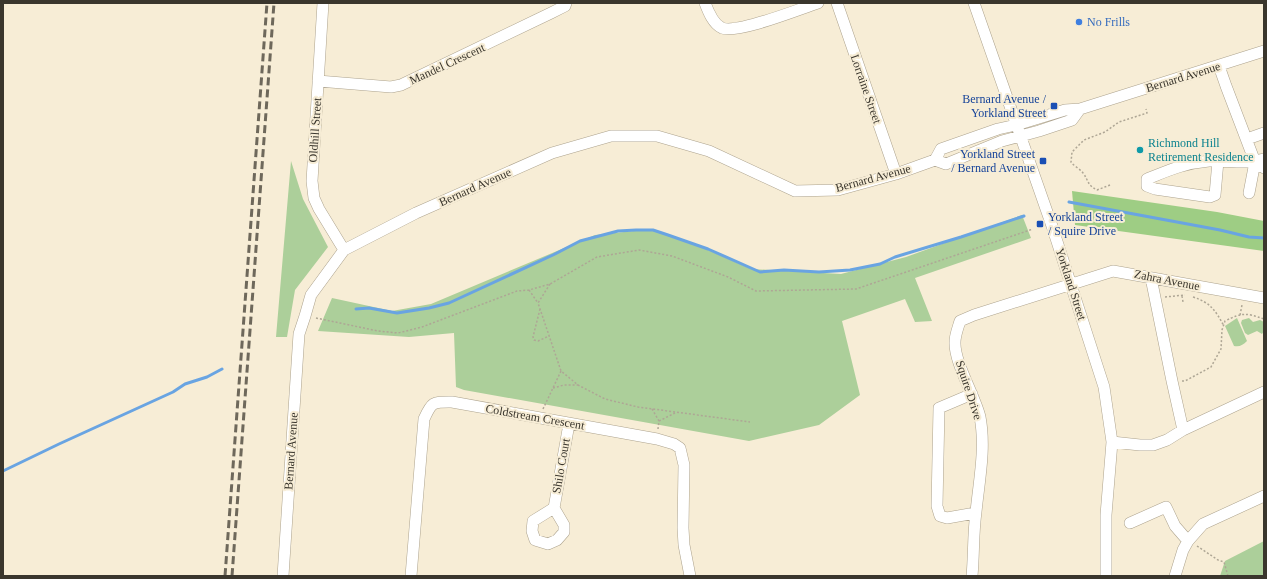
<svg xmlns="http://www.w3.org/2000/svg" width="1267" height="579" viewBox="0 0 1267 579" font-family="'Times New Roman',serif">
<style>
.green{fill:#accf9a}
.forest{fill:#9ecd84}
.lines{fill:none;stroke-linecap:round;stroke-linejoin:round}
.stream{stroke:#69a4e2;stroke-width:3}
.minor-casing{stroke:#ada38e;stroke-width:12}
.path{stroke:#aea695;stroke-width:1.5;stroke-dasharray:2 2;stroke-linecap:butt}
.minor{stroke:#fff;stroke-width:11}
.rail{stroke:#6e685b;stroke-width:3;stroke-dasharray:8 4;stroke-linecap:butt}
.shop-dot{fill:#3f7fe0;stroke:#f7edd6;stroke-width:1.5}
.transit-dot{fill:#1a4fb4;stroke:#f7edd6;stroke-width:1.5}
.culture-dot{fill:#0f9aa8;stroke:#f7edd6;stroke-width:1.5}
.labels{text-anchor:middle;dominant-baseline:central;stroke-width:4;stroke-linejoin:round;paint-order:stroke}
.shop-label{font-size:12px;fill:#366cbe;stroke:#f7edd6;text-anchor:start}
.street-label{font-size:12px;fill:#3a362d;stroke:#f7edd6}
.transit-label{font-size:12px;fill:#164399;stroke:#f7edd6;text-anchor:end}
.culture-label{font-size:12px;fill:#0d838f;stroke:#f7edd6;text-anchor:start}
</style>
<rect width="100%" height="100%" fill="#f7edd6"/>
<path class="green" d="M 291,161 L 303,199 L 328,247 L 295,290 L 287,337 L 276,337 Z
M 1022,215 L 1031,238 L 915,278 L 932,321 L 915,322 L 905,299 L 842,321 L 860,395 L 819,425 L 749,441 L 464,390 L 456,387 L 454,333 L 409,337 L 318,331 L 332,298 L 392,311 L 431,304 L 595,235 L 653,229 L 697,245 L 751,269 L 841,274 L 906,257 Z
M 1237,318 L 1247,341 C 1243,345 1240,347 1234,346 L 1225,326 Z
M 1249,318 L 1253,322 L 1260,320 L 1264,322 L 1264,331 L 1262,334 L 1257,331 L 1248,335 L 1245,333 L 1241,323 L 1242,320 Z
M 1264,541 L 1264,576 L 1220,576 L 1225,561 Z"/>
<path class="forest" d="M 1072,191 L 1217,212 L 1264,221 L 1264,251 L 1075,225 Z"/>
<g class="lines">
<path class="stream" d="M 1069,202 L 1220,230 L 1249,237 L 1264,238
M 356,309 L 369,308 L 397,313 L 429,308 L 449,303 L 553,255 L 580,241 L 618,231 L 636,230 L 653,230 L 668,235 L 708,249 L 760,272 L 784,270 L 819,272 L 850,270 L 880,264 L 895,257 L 961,237 L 1024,216
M 3,471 L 59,444 L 173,392 L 185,384 L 207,377 L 222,369"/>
<g class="minor-casing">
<path id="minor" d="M 323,3 L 312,181 L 314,198 L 319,209 L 344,250
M 705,3 C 708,11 713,24 722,28 C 738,34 799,9 818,3
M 837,3 L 896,174
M 974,3 L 1052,226 L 1104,387 L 1112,442 L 1106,515 L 1106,576
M 1219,66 L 1226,86 L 1255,162 L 1264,168
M 318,81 L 391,87 L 401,85 L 551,13 L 565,6 L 566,3
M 1247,139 L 1264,133
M 935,160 L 941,149 L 998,129 L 1016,125 L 1065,110 L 1080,109 L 1264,51
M 1218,161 L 1215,195 L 1210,197 L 1155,189 L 1147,186 L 1147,179 C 1169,170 1185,163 1209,161 C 1227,160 1246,165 1264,159
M 1249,193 L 1255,162
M 1151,278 L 1172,381 L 1183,430
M 972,394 L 939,408 L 937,506 L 940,516 L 947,518 L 975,513
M 1112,442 L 1140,445 L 1153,445 L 1167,440 L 1183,430 L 1264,392
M 554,508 L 533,521 L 532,531 L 535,540 L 548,544 L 557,540 L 564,532 L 564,525 L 554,508 L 569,424
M 1130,523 L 1166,507 L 1175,526 L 1188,541
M 283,576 L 299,334 L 305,316 L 311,295 L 344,250 L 416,213 L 552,153 L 611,136 L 657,136 L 709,151 L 795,191 L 838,190 L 896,174 L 935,160 L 946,164 L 1002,141 L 1039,131 L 1072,120 L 1080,109
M 411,576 L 424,419 C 432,401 433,402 452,402 L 657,439 L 674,444 L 680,448 L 684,465 L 683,528 L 684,545 L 690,576
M 972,576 C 974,555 973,533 976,512 C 979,481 986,448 980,417 C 975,396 954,362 955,342 C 955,335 958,328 960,321 L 974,315 L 1113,271 L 1264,298
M 1175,576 L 1183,550 L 1188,541 L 1203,524 L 1264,496"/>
</g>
<path class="path" d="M 1110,185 L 1097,190 C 1087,185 1089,181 1083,173 C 1080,169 1074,166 1071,162 L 1072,152 L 1084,140 L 1105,132 L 1119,122 L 1147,113 L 1146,109
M 550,284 L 538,303 L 561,371 L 578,385 L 605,399 L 638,407 L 750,422
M 529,290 L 538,303
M 1182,296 L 1183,302
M 1165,297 L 1185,295
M 1193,297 C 1211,303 1215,310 1224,326
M 540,309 L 533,337 L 534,340 L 538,341 L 549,336
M 1240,315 L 1242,305
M 316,318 L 378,331 L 398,333 L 422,327 L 517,291 L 529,290 L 550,284 L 597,257 L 639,250 L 672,256 L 728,277 L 756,291 L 856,289 L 1033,229
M 1182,381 L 1185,381 L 1211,367 L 1221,349 L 1222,330 L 1225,321 C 1243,312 1246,313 1264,319
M 553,388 L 564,385 L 578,385
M 543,409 L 561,371
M 652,409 L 659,421 L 658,429
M 659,421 L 675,413
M 1197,546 L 1218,560 L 1224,562 L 1228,576"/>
<use href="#minor" class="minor"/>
<path class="rail" d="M 225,576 L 267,3
M 232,576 L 274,3"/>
</g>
<circle class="shop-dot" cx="1079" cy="22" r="4"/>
<g class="transit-dot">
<rect x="1050" y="102" width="8" height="8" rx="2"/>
<rect x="1039" y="157" width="8" height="8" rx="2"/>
<rect x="1036" y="220" width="8" height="8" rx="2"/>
</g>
<circle class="culture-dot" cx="1140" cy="150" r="4"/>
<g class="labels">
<g class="shop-label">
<text x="1087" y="22">No Frills</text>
</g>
<g class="street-label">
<text transform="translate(447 64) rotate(-25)">Mandel Crescent</text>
<text transform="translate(1183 77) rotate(-17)">Bernard Avenue</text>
<text transform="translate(866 89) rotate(71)">Lorraine Street</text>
<text transform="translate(315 130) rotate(-86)">Oldhill Street</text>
<text transform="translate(873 178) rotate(-15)">Bernard Avenue</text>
<text transform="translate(475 187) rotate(-24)">Bernard Avenue</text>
<text transform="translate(1167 280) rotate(11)">Zahra Avenue</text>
<text transform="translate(1071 284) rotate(72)">Yorkland Street</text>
<text transform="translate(969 390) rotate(72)">Squire Drive</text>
<text transform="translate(535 417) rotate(10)">Coldstream Crescent</text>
<text transform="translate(291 451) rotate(-86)">Bernard Avenue</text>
<text transform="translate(561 466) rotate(-80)">Shilo Court</text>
</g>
<g class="transit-label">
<text x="1046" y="99">Bernard Avenue /<tspan x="1046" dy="14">Yorkland Street</tspan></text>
<text x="1035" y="154">Yorkland Street<tspan x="1035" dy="14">/ Bernard Avenue</tspan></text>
<text x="1048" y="217" text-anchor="start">Yorkland Street<tspan x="1048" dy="14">/ Squire Drive</tspan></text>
</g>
<g class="culture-label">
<text x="1148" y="143">Richmond Hill<tspan x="1148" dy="14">Retirement Residence</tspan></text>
</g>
</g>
<rect width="1267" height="579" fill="none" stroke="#3a362d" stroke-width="8"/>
</svg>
